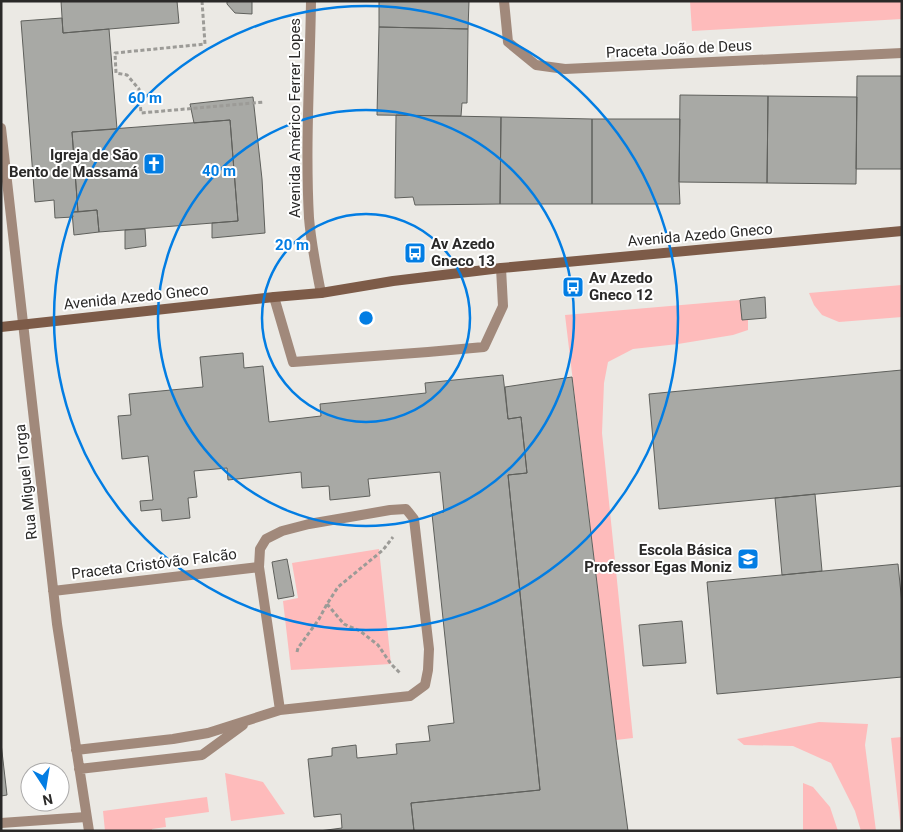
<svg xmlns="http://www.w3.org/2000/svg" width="903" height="832" viewBox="0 0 903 832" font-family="Roboto,sans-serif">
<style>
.green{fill:#febbbb}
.building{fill:#a8a9a5;stroke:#5f605c}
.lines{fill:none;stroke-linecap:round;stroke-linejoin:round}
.path{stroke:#9c9b97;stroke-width:3;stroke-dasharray:4 2.5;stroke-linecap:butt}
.lane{stroke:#a1897b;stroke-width:10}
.street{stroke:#a1897b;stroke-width:10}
.secondary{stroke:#7d5b48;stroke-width:10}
.ring{fill:none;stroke:#027de3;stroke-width:2.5}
.labels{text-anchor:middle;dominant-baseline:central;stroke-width:4;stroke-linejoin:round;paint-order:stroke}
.street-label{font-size:15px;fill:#2a2928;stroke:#fff}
.poi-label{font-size:15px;font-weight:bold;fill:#2a2928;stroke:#fff;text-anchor:end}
.centre{fill:#027de3;stroke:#fff;stroke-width:2.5}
.ring-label{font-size:15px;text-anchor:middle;font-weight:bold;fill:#027de3;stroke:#fff;stroke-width:4;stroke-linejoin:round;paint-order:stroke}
</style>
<rect width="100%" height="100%" fill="#ebe9e4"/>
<path class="green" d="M 690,1 L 902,1 L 902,19 L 692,31 Z
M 902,285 L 902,317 L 839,322 L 822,315 L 814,305 L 809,293 Z
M 740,300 L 742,320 L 748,319 L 748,330 L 733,335 L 678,344 L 633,349 L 608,362 L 604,383 L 602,433 L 633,738 L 616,740 L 565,315 Z
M 379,549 L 391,664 L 291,670 L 283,601 L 298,598 L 292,563 Z
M 819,722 L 868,724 L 865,745 L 876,831 L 861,831 L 855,811 L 831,763 L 793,746 L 744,745 L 737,739 Z
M 902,737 L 902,831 L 901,831 L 891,738 Z
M 225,773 L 263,782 L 285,814 L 231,821 Z
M 803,783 L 813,787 L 830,807 L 838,831 L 803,831 Z
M 207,797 L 209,812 L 165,818 L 166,827 L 152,829 L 152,831 L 105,831 L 103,811 Z"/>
<path class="building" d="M 61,1 L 177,1 L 179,23 L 63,33 Z
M 227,1 L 252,1 L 252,14 L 235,13 L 227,4 Z
M 379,1 L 469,1 L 468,29 L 379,27 Z
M 62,18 L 63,33 L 109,29 L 117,129 L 72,132 L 78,212 L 72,212 L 73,217 L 55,218 L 54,200 L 35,202 L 21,21 Z
M 379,27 L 468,29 L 467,103 L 462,103 L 461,116 L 377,115 Z
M 857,76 L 902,76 L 902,169 L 856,169 Z
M 680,95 L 768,96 L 767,183 L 679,182 Z
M 768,96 L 857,97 L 856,184 L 767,183 Z
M 253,97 L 262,179 L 265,233 L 212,238 L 212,223 L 238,221 L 230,120 L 194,123 L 190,104 Z
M 396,115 L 501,117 L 500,204 L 415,205 L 413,197 L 395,198 Z
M 501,117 L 592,119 L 592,204 L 500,204 Z
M 592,119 L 680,119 L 679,182 L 680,204 L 592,204 Z
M 230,120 L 238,221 L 99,232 L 97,210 L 78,212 L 72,132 Z
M 97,210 L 99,232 L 74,235 L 72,212 Z
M 145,229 L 146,246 L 125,249 L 125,230 Z
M 765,297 L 766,318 L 742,320 L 740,300 Z
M 243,353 L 244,368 L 263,366 L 269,422 L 321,416 L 320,404 L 426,393 L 425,383 L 503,375 L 508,419 L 521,417 L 527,473 L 508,475 L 540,790 L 411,803 L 414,831 L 319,831 L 342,828 L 341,814 L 314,817 L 308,759 L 332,756 L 332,748 L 356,745 L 357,758 L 397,754 L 396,744 L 430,741 L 428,726 L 454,723 L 432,514 L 444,512 L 440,472 L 368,479 L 370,496 L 330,500 L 329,486 L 302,488 L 301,472 L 228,480 L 227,468 L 194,471 L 197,497 L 188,498 L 190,518 L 162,521 L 161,509 L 141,511 L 140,501 L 153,500 L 148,456 L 122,459 L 118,416 L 131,415 L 129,394 L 203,387 L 200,357 Z
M 902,370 L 902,486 L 659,509 L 649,394 Z
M 572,377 L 616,740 L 628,831 L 414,831 L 411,803 L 540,790 L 508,475 L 527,473 L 521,417 L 508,419 L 505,387 Z
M 815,494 L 822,571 L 782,575 L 775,498 Z
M 287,559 L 294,596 L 278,599 L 272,562 Z
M 898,564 L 902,604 L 902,677 L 717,694 L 707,582 Z
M 682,621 L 686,663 L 643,666 L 639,625 Z
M 1,743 L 7,795 L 1,796 Z"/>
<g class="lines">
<path class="path" d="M 202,1 L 205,44 L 115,53 L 116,73 L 127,75 L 139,89 L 141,113 L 264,102
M 327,604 L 344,624 L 360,631 L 378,645 L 391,664 L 400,673
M 297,652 L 298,648 L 319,619 L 327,604 L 338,587 L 383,550 L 393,537"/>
<path class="lane" d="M 1,823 L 86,817"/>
<path class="street" d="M 311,1 C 310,73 305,146 309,218 C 311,243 316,268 321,293
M 504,1 L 508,42 L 536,65 L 565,69 L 902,53
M 1,128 L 57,624 L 89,831
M 274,297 L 293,362 L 428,352 L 484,347 L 503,306 L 501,268
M 53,591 L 259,567
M 76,750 L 173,739 L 208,733 L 280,710 L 410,696 L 425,685 L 428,670 L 429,649 L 414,519 L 406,509 L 390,510 L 309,524 L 282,531 L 266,539 L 260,549 L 259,567 L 280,710
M 79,769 L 202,755 L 243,725"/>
<path class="secondary" d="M 1,327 L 274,297 L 321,293 L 393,281 L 501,268 L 902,231"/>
</g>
<g class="ring">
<circle cx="366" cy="318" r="104"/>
<circle cx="366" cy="318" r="208"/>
<circle cx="366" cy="318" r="312"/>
</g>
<defs>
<g id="church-square" transform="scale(1.125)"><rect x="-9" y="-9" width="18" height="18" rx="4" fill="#027de3" stroke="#fff"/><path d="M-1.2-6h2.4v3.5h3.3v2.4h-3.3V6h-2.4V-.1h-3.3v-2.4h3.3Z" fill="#fff"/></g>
<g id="bus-square" transform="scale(1.125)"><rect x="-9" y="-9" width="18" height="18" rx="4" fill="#027de3" stroke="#fff"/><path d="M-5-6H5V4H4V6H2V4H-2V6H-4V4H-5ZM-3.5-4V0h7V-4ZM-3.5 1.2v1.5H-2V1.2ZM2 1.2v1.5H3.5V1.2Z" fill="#fff"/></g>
<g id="school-square" transform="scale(1.125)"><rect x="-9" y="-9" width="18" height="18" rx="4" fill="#027de3" stroke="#fff"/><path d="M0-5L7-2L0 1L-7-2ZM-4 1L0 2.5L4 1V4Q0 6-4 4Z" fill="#fff"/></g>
</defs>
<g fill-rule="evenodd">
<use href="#church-square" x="154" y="164"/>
<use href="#bus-square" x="415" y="253"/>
<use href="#bus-square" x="573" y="287"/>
<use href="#school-square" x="748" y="559"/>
</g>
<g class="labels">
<g class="street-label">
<text transform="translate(679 49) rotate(-3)">Praceta João de Deus</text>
<text transform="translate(295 118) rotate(-90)">Avenida Américo Ferrer Lopes</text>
<text transform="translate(700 235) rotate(-5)">Avenida Azedo Gneco</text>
<text transform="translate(136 297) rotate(-6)">Avenida Azedo Gneco</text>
<text transform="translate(26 482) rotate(-96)">Rua Miguel Torga</text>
<text transform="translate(154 564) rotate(-7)">Praceta Cristóvão Falcão</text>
</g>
<g class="poi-label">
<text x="138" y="155">Igreja de São<tspan x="138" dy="17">Bento de Massamá</tspan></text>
<text x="431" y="244" text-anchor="start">Av Azedo<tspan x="431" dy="17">Gneco 13</tspan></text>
<text x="589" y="278" text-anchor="start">Av Azedo<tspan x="589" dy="17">Gneco 12</tspan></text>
<text x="732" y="550">Escola Básica<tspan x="732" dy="17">Professor Egas Moniz</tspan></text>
</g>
</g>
<circle cx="366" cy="318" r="8" class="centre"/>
<g class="ring-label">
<text x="145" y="103">60 m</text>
<text x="219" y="176">40 m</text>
<text x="292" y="250">20 m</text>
</g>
<rect width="903" height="832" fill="none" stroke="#2a2928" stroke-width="5"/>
<g transform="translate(45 787) rotate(168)"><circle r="24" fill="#ffffff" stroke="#aaa9a9"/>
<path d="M0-4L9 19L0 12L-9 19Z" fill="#027de3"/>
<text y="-8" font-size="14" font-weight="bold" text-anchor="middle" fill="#2a2928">N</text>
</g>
</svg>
